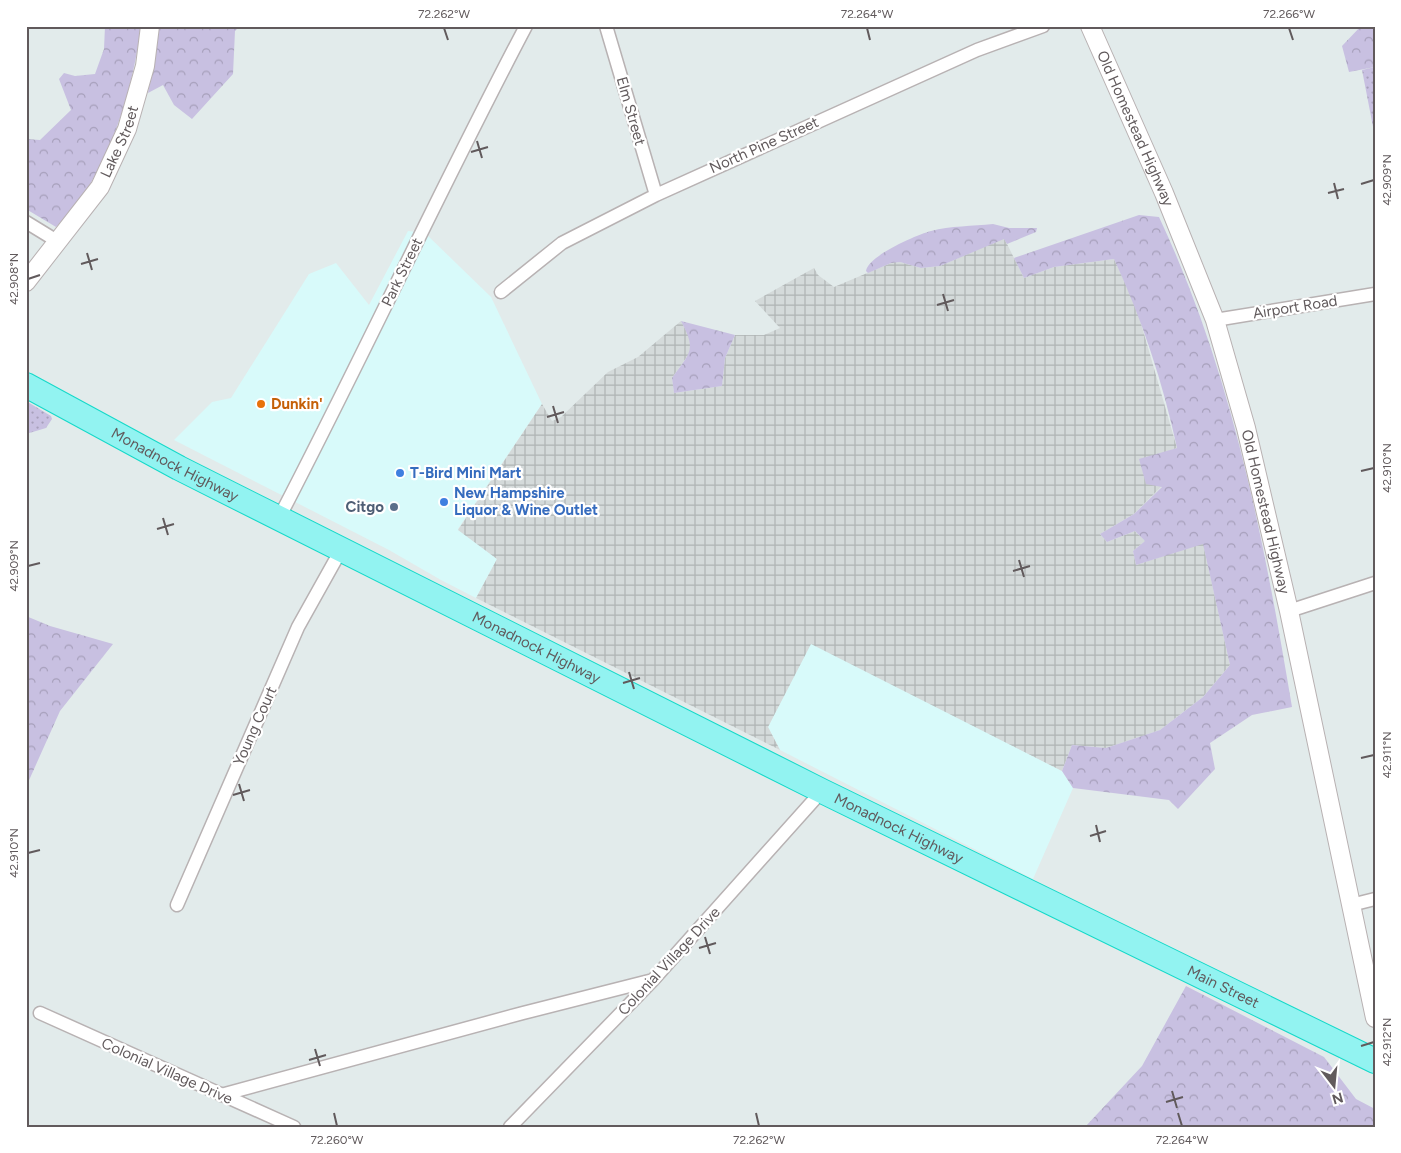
<svg xmlns="http://www.w3.org/2000/svg" width="1401" height="1153" viewBox="0 0 1401 1153" font-family="Figtree,sans-serif">
<style>
.commercial{fill:#d8fafa}
.industrial{fill:url(#industrial-grid)}
.grass{fill:url(#grass-dots)}
.forest{fill:url(#forest-crowns)}
.lines{fill:none;stroke-linecap:round;stroke-linejoin:round}
.street-casing{stroke:#b8b2b3;stroke-width:15}
.secondary-casing{stroke:#b8b1b2;stroke-width:20}
.highway-casing{stroke:#15d9c9;stroke-width:26}
.street{stroke:#fff;stroke-width:12}
.secondary{stroke:#fff;stroke-width:18}
.highway{stroke:#92f3f1;stroke-width:24}
.ticks{fill:none;stroke:#615a5c;stroke-width:2}
.food-dot{fill:#e8710a;stroke:#fff;stroke-width:2}
.shop-dot{fill:#3f7fe0;stroke:#fff;stroke-width:2}
.service-dot{fill:#5c6f8a;stroke:#fff;stroke-width:2}
.labels{text-anchor:middle;dominant-baseline:central;stroke-width:4.5;stroke-linejoin:round;paint-order:stroke}
.street-label{font-size:15px;fill:#615a5c;stroke:#fff}
.food-label{font-size:15px;font-weight:bold;fill:#c56008;stroke:#fff;text-anchor:start}
.shop-label{font-size:15px;font-weight:bold;fill:#366cbe;stroke:#fff;text-anchor:start}
.service-label{font-size:15px;font-weight:bold;fill:#4e5e75;stroke:#fff;text-anchor:end}
.neatline{fill:none;stroke:#615a5c;stroke-width:2}
.ticks-label{font-size:12px;text-anchor:middle;fill:#615a5c}
</style>
<defs>
<pattern id="industrial-grid" width="8" height="8" patternUnits="userSpaceOnUse" patternTransform="scale(1.25)"><rect width="8" height="8" fill="#d4dada"/><path d="M0 4h8M4 0v8" fill="none" stroke="#afb4b4"/></pattern>
<pattern id="grass-dots" width="8" height="8" patternUnits="userSpaceOnUse" patternTransform="scale(1.25)"><rect width="8" height="8" fill="#c8c0e1"/><path d="M2 2h.1M6 6h.1" fill="none" stroke="#a69fba" stroke-width="1.8" stroke-linecap="round"/></pattern>
<pattern id="forest-crowns" width="20" height="18" patternUnits="userSpaceOnUse" patternTransform="scale(1.25)"><rect width="20" height="18" fill="#c8c0e1"/><path d="M2 6a3 3 0 1 1 6 0M12 15a3 3 0 1 1 6 0" fill="none" stroke="#a69fba"/></pattern>
</defs>
<rect width="100%" height="100%" fill="#e2ebeb"/>
<path class="commercial" d="M 408,231 L 425,233 L 491,297 L 542,404 L 458,529 L 497,559 L 476,598 L 441,580 L 389,550 L 174,440 L 212,402 L 231,398 L 309,274 L 336,263 L 369,305 Z
M 811,643 L 1062,771 L 1073,788 L 1033,879 L 780,750 L 768,727 Z"/>
<path class="industrial" d="M 1004,238 L 1024,278 L 1054,267 L 1114,259 L 1136,306 L 1177,448 L 1166,452 L 1162,486 L 1134,514 L 1100,534 L 1107,542 L 1135,531 L 1145,541 L 1133,551 L 1136,565 L 1203,543 L 1230,665 L 1203,697 L 1160,730 L 1106,748 L 1072,745 L 1062,771 L 811,644 L 768,727 L 780,750 L 476,598 L 497,559 L 458,530 L 542,404 L 552,421 L 561,417 L 608,372 L 638,357 L 681,321 L 692,341 L 689,354 L 672,378 L 674,393 L 722,386 L 725,358 L 735,335 L 764,335 L 780,328 L 755,301 L 814,268 L 818,275 L 834,287 L 891,263 L 900,262 L 921,268 L 940,266 Z"/>
<path class="grass" d="M 1375,67 L 1375,137 L 1362,70 Z
M 26,401 L 51,416 L 52,419 L 46,428 L 26,434 Z"/>
<path class="forest" d="M 105,26 L 141,26 C 133,86 116,144 83,196 C 76,207 65,217 56,227 L 26,209 L 26,139 L 40,140 L 71,110 L 59,79 L 64,73 L 75,76 L 95,74 L 104,49 Z
M 159,26 L 240,26 L 235,31 L 233,74 L 192,119 L 174,105 L 163,85 L 148,93 Z
M 1361,26 L 1375,26 L 1375,67 L 1349,72 L 1342,46 Z
M 1139,215 L 1159,217 C 1232,372 1264,540 1292,707 L 1252,715 L 1210,743 L 1215,769 L 1178,809 L 1169,800 L 1073,788 L 1062,771 L 1072,745 L 1106,748 L 1160,730 L 1203,697 L 1230,665 L 1203,544 L 1136,565 L 1133,551 L 1145,541 L 1135,531 L 1107,542 L 1100,534 L 1134,514 L 1162,487 L 1146,484 L 1139,459 L 1177,448 C 1163,383 1142,319 1114,259 L 1054,267 L 1024,278 L 1014,258 Z
M 993,224 L 1009,228 L 1037,228 L 1036,232 L 1007,244 L 1004,239 L 940,266 L 921,268 L 900,262 L 891,263 L 868,273 L 866,271 C 868,256 916,235 931,231 C 950,226 973,226 993,224 Z
M 681,321 L 735,335 L 725,358 L 722,386 L 674,393 L 672,378 C 690,352 697,351 681,321 Z
M 26,616 L 50,626 L 113,644 L 60,711 L 26,787 Z
M 1186,986 L 1324,1057 L 1356,1099 L 1375,1109 L 1375,1127 L 1085,1127 L 1142,1066 Z"/>
<g class="lines">
<g class="street-casing">
<path id="street" d="M 606,26 L 656,195
M 26,222 L 57,241
M 501,292 L 562,243 L 656,195 L 977,50 L 1043,26
M 1215,320 L 1375,294
M 279,518 C 364,355 440,189 526,26
M 1289,611 L 1375,583
M 177,905 L 298,627 L 341,550
M 1351,905 L 1375,899
M 40,1013 L 294,1127
M 221,1095 L 523,1013 L 653,980
M 510,1127 L 653,980 L 822,791"/>
</g>
<g class="secondary-casing">
<g id="secondary">
<path id="s1" d="M 1090,26 L 1164,193 L 1215,320 L 1246,428 L 1289,611 L 1375,1018"/>
<path id="s2" d="M 26,282 L 100,187 L 127,129 L 145,66 L 150,26"/>
</g>
</g>
<g class="highway-casing">
<g id="highway">
<path id="s3" d="M 26,385 L 179,468 L 822,791 L 1375,1061"/>
</g>
</g>
<use href="#street" class="street"/>
<use href="#secondary" class="secondary"/>
<use href="#highway" class="highway"/>
</g>
<path class="ticks" d="M 444,28 L 448,40M 867,28 L 870,40M 1289,28 L 1293,40M 477,141 L 482,158M 471,152 L 488,147M 1334,183 L 1338,199M 1361,184 L 1374,180M 1328,193 L 1344,189M 87,253 L 92,270M 81,264 L 98,259M 28,279 L 40,275M 943,294 L 948,311M 937,305 L 954,300M 553,406 L 558,423M 547,417 L 564,412M 1361,471 L 1374,468M 163,518 L 168,535M 157,529 L 174,524M 1019,560 L 1024,577M 28,566 L 40,563M 1013,571 L 1030,566M 629,672 L 634,689M 623,683 L 640,678M 1361,758 L 1374,755M 239,784 L 244,801M 233,795 L 250,790M 1096,825 L 1100,842M 1090,836 L 1106,831M 28,853 L 40,850M 705,937 L 710,954M 699,948 L 716,943M 1361,1046 L 1374,1042M 315,1049 L 320,1066M 309,1060 L 326,1055M 1172,1091 L 1177,1108M 1166,1102 L 1183,1097M 334,1113 L 337,1126M 756,1113 L 759,1126M 1178,1113 L 1182,1126"/>
<circle class="food-dot" cx="261" cy="404" r="5"/>
<g class="shop-dot">
<circle cx="400" cy="473" r="5"/>
<circle cx="444" cy="502" r="5"/>
</g>
<circle class="service-dot" cx="394" cy="507" r="5"/>
<g class="labels">
<g class="street-label">
<text transform="translate(631 111) rotate(74)">Elm Street</text>
<text stroke="none"><textPath href="#s1" startOffset="112">Old Homestead Highway</textPath></text>
<text stroke="none"><textPath href="#s2" startOffset="170">Lake Street</textPath></text>
<text transform="translate(764 145) rotate(-24)">North Pine Street</text>
<text transform="translate(402 272) rotate(-64)">Park Street</text>
<text transform="translate(1295 307) rotate(-9)">Airport Road</text>
<text stroke="none"><textPath href="#s3" startOffset="169">Monadnock Highway</textPath></text>
<text stroke="none"><textPath href="#s1" startOffset="518">Old Homestead Highway</textPath></text>
<text stroke="none"><textPath href="#s3" startOffset="574">Monadnock Highway</textPath></text>
<text transform="translate(255 726) rotate(-66)">Young Court</text>
<text stroke="none"><textPath href="#s3" startOffset="979">Monadnock Highway</textPath></text>
<text transform="translate(669 961) rotate(-47)">Colonial Village Drive</text>
<text stroke="none"><textPath href="#s3" startOffset="1340">Main Street</textPath></text>
<text transform="translate(167 1071) rotate(24)">Colonial Village Drive</text>
</g>
<g class="food-label">
<text x="271" y="404">Dunkin'</text>
</g>
<g class="shop-label">
<text x="410" y="473">T-Bird Mini Mart</text>
<text x="454" y="493">New Hampshire<tspan x="454" dy="17">Liquor &amp; Wine Outlet</tspan></text>
</g>
<g class="service-label">
<text x="384" y="507">Citgo</text>
</g>
</g>
<rect width="1401" height="1153" fill="none" stroke="#ffffff" stroke-width="55"/>
<g transform="translate(1334 1086) rotate(164)" stroke="#ffffff" stroke-width="4" paint-order="stroke">
<path d="M0-4L9 19L0 12L-9 19Z" fill="#615a5c"/>
<text y="-8" font-size="14" font-weight="bold" text-anchor="middle" fill="#615a5c">N</text>
</g>
<rect x="28" y="28" width="1346" height="1098" class="neatline"/>
<g class="ticks-label">
<text x="444" y="18">72.262°W</text>
<text x="867" y="18">72.264°W</text>
<text x="1289" y="18">72.266°W</text>
<text transform="translate(1387 180) rotate(-90)" y="4">42.909°N</text>
<text transform="translate(14 279) rotate(-90)" y="4">42.908°N</text>
<text transform="translate(1387 468) rotate(-90)" y="4">42.910°N</text>
<text transform="translate(14 566) rotate(-90)" y="4">42.909°N</text>
<text transform="translate(1387 755) rotate(-90)" y="4">42.911°N</text>
<text transform="translate(14 853) rotate(-90)" y="4">42.910°N</text>
<text transform="translate(1387 1042) rotate(-90)" y="4">42.912°N</text>
<text x="337" y="1144">72.260°W</text>
<text x="759" y="1144">72.262°W</text>
<text x="1182" y="1144">72.264°W</text>
</g>
</svg>
